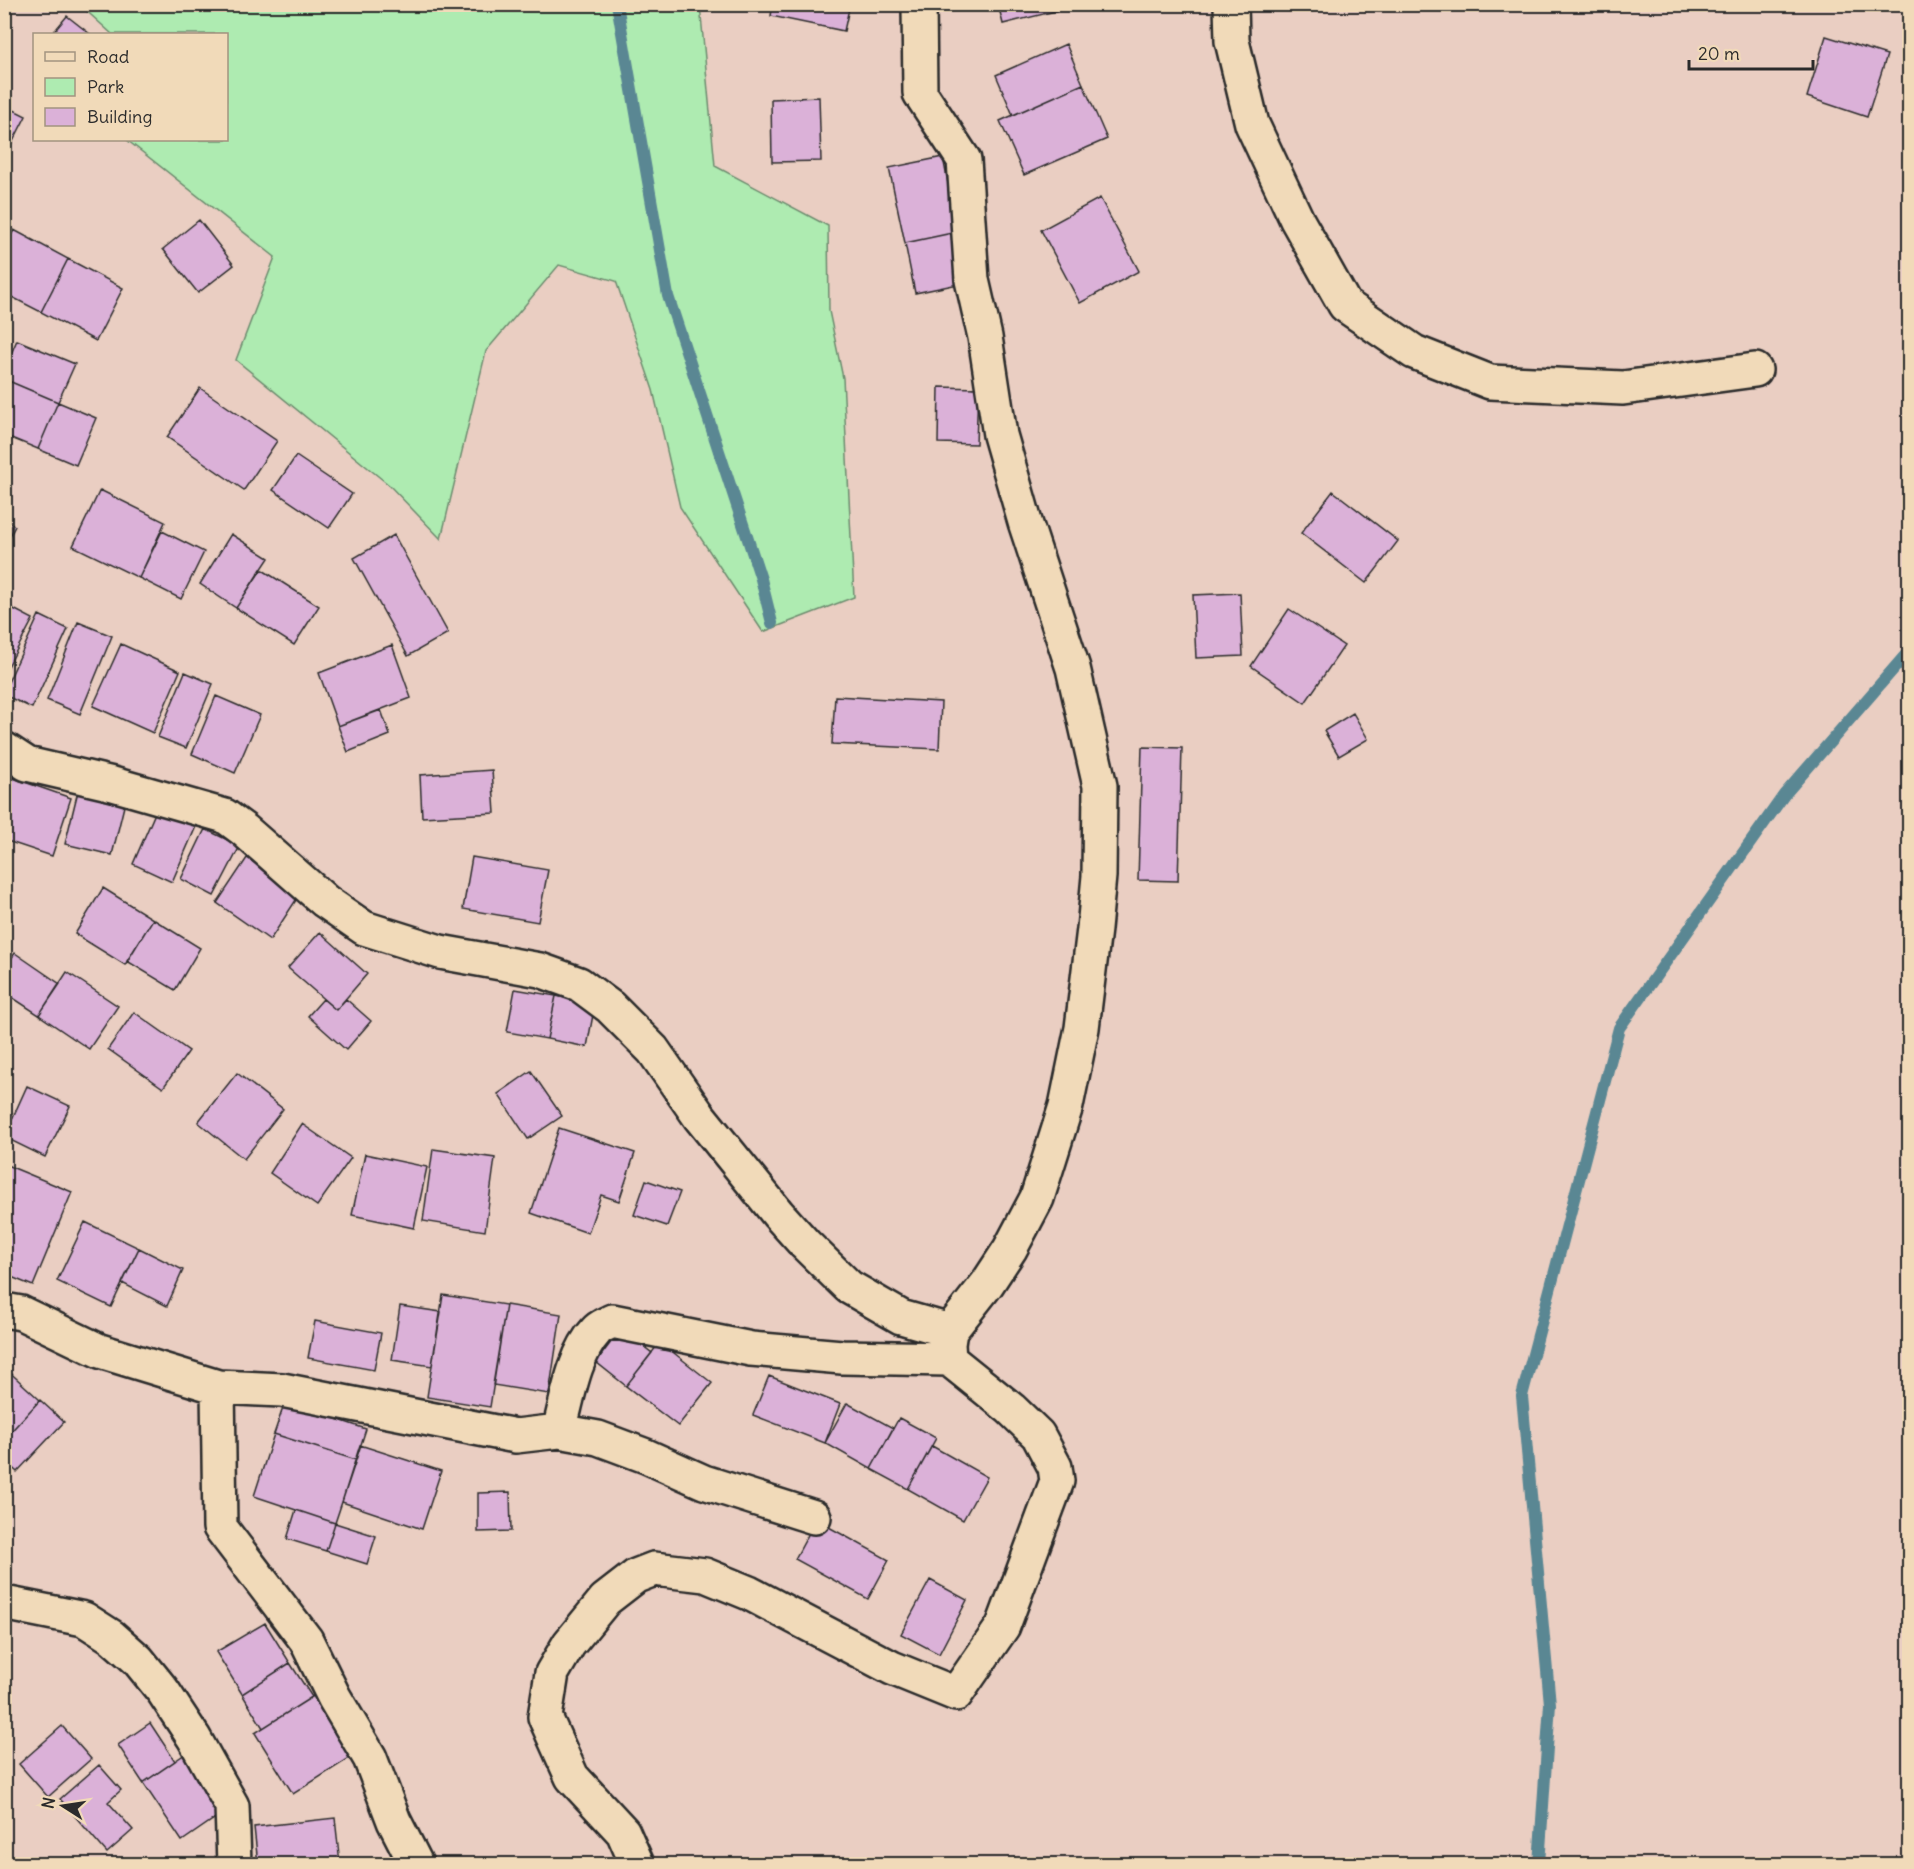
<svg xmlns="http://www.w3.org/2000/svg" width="1914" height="1869" viewBox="0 0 1914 1869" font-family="Delius,sans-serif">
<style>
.green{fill:#aeebb1;stroke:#6c8b6e;stroke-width:1.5}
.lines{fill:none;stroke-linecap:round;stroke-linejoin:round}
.stream{stroke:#5a8793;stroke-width:12}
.building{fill:#dbb1d8;stroke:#2b2b2b;stroke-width:1.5}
.minor-casing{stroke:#2b2b2b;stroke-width:38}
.minor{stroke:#f1dab9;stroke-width:33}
</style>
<rect width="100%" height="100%" fill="#eacec2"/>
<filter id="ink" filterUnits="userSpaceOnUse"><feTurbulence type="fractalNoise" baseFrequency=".0167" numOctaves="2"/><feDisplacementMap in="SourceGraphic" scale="12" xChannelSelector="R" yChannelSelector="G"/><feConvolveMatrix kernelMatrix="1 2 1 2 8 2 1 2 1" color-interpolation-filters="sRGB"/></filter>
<g filter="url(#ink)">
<path class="green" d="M 80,5 L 700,5 L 715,166 L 828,226 L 829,311 L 843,378 L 854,597 L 763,632 L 680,507 L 653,390 L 616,281 L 559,265 L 486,351 L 441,539 L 389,485 L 236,360 L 275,257 L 127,140 L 226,140 L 226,34 L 112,34 Z"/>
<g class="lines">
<path class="stream" d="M 617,4 L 668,296 L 761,579 L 772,623
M 1539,1864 L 1550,1704 L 1522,1396 L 1619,1028 L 1784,795 L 1910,650"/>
</g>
<path class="building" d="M 773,4 L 850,4 L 844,31 L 771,16 Z
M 998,4 L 1068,4 L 1068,8 L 1003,24 Z
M 67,16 L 90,34 L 52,34 Z
M 1826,36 L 1887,55 L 1867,117 L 1807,97 Z
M 1066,44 L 1083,84 L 1013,115 L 996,75 Z
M 1083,84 L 1107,139 L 1024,175 L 1000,121 Z
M 819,97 L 821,161 L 772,162 L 771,99 Z
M 4,105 L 26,116 L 4,159 Z
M 943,157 L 957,232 L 905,243 L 889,168 Z
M 1100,198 L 1139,271 L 1080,303 L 1041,230 Z
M 199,220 L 234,265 L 198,293 L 163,249 Z
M 14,230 L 68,259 L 41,312 L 4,293 L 4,247 Z
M 957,232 L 968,282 L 915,293 L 905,243 Z
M 68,259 L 123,288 L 96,341 L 41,312 Z
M 17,340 L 75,364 L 58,402 L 4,379 L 4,370 Z
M 4,379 L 58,402 L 38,449 L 4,435 Z
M 939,387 L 978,388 L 976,444 L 938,443 Z
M 200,388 L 277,441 L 244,490 L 167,437 Z
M 58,402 L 96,418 L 76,465 L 38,449 Z
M 296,456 L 352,494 L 329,528 L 273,490 Z
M 100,490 L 165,522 L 139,578 L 73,546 Z
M 1333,491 L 1398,541 L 1366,583 L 1301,533 Z
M 4,520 L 15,526 L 4,547 Z
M 162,531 L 204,552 L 181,599 L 139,578 Z
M 231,534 L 269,558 L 236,608 L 200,584 Z
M 394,535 L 448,633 L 408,656 L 354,558 Z
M 261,569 L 319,606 L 294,645 L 236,608 Z
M 1240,593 L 1243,656 L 1196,658 L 1193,595 Z
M 4,604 L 33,619 L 5,672 L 4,672 Z
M 1289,609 L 1344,646 L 1305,703 L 1251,666 Z
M 39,615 L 68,629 L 32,708 L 4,695 L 4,691 Z
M 78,622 L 112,636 L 80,714 L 47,700 Z
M 121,644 L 180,671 L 153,733 L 93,706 Z
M 392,645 L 411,698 L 338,726 L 319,673 Z
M 185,672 L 213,684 L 186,748 L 158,737 Z
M 216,696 L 260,715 L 235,773 L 192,754 Z
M 835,696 L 941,702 L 939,749 L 832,744 Z
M 381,710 L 390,735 L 348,752 L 338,726 Z
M 1353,713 L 1368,739 L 1339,756 L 1324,731 Z
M 1142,747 L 1182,748 L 1178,881 L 1138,880 Z
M 492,770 L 495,813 L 422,817 L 420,775 Z
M 4,775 L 71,798 L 52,856 L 4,840 Z
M 78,791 L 125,802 L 112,855 L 65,844 Z
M 158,806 L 197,824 L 172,882 L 133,864 Z
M 205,829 L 240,846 L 214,896 L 181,879 Z
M 472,857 L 548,870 L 538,922 L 463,909 Z
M 247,858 L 300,894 L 270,940 L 217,903 Z
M 103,888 L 153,919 L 125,965 L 75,934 Z
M 153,919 L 200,948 L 175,990 L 127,961 Z
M 320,932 L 367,974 L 336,1010 L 288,968 Z
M 15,953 L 60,984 L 39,1015 L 4,992 L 4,969 Z
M 67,972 L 118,1006 L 89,1049 L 39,1015 Z
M 515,989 L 556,996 L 547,1039 L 507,1032 Z
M 556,996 L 595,1004 L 587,1047 L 547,1039 Z
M 323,999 L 336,1010 L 346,999 L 371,1021 L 346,1050 L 308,1016 Z
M 134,1012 L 189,1051 L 163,1088 L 108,1049 Z
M 531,1071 L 562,1116 L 528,1139 L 498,1094 Z
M 237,1073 L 283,1109 L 244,1159 L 198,1122 Z
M 27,1086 L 70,1106 L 45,1157 L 4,1137 Z
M 302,1124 L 351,1158 L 317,1206 L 270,1173 Z
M 559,1128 L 635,1153 L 619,1201 L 601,1195 L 588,1233 L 531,1213 Z
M 433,1149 L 495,1158 L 485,1231 L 423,1221 Z
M 365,1154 L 427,1167 L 414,1228 L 352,1215 Z
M 4,1164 L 72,1192 L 33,1286 L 4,1274 Z
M 646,1180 L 680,1192 L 667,1226 L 634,1215 Z
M 85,1222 L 139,1248 L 111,1307 L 57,1281 Z
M 139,1248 L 183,1270 L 167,1306 L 122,1283 Z
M 443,1295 L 506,1305 L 490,1407 L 427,1397 Z
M 506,1305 L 561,1314 L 549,1394 L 493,1385 Z
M 400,1306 L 441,1312 L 432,1366 L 392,1360 Z
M 315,1321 L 381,1333 L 374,1370 L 308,1358 Z
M 621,1329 L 652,1353 L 626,1386 L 596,1362 Z
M 660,1342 L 712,1383 L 678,1426 L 626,1386 Z
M 4,1367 L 40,1400 L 4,1439 Z
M 769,1376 L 840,1404 L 825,1443 L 753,1415 Z
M 40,1400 L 64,1422 L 17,1472 L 4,1460 L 4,1439 Z
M 285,1402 L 366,1429 L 356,1460 L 274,1434 Z
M 847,1403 L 893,1428 L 871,1469 L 825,1443 Z
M 899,1418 L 936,1438 L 908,1489 L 871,1469 Z
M 274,1434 L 356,1460 L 335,1523 L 254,1496 Z
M 360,1445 L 441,1471 L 422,1529 L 342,1502 Z
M 932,1446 L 987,1477 L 963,1520 L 908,1489 Z
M 510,1492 L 511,1531 L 478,1532 L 478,1493 Z
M 296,1510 L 335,1523 L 326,1551 L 287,1539 Z
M 816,1520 L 889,1560 L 868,1599 L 795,1559 Z
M 335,1523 L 376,1536 L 367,1564 L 326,1551 Z
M 930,1580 L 967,1600 L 939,1654 L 901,1634 Z
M 265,1623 L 290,1663 L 242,1694 L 216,1652 Z
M 290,1663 L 312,1697 L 263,1728 L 242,1694 Z
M 321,1691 L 359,1752 L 293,1794 L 255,1733 Z
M 150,1723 L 175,1761 L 143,1783 L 118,1745 Z
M 62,1726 L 91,1759 L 48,1797 L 19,1764 Z
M 185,1754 L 224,1812 L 182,1841 L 143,1783 Z
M 99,1765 L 121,1790 L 108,1802 L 133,1830 L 107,1853 L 60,1799 Z
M 335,1818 L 340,1864 L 258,1864 L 254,1827 Z"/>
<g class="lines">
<g class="minor-casing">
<path id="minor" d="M 1231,4 L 1232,41 L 1252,124 L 1297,220 L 1345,305 L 1414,352 L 1490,382 L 1623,388 L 1755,370
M 4,749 L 27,764 L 113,784 L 225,816 L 244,830 L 325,901 L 364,928 L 440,952 L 540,970 L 579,984 L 610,1007 L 653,1050 L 699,1116 L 778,1214 L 805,1244 L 849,1287 L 901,1317 L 950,1331
M 4,1310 L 21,1313 L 100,1351 L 218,1387 L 282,1390 L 516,1436 L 559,1431 L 598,1438 L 646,1456 L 704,1482 L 814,1517
M 218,1387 L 220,1527 L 306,1640 L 334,1697 L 370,1758 L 394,1821 L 416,1864
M 559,1431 C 567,1401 574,1354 596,1331 C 600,1326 607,1324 612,1321 L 751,1349 L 842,1357 L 949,1359
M 4,1603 L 84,1619 L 112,1637 L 138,1660 L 163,1691 L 194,1738 L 232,1806 L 234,1864
M 637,1864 L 623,1832 L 572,1777 L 545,1717 L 552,1673 L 569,1644 L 605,1600 L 636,1576 L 654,1569 L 705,1575 L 749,1593 L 892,1668 L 956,1694 L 1003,1626 L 1057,1481 L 1055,1467 L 1038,1435 L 1011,1409 L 949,1359 L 948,1344 L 950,1331 L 987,1284 L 1010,1249 L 1037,1198 L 1066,1106 L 1082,1028 L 1094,929 L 1099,876 L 1100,786 L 1073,668 L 1025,522 L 1000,435 L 985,337 L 972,280 L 964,160 L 920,93 L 919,4"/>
</g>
<use href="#minor" class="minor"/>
</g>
</g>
<rect width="1914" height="1869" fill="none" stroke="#f1dab9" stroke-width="24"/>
<rect x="12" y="12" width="1890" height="1845" fill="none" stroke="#2b2b2b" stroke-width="2" filter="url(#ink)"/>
<rect x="33" y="33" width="195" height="108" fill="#f1dab9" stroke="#a29480" stroke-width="1.5"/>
<rect x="45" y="52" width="30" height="9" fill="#f1dab9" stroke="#a29480" stroke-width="1.5"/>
<text x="87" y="63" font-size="18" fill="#2b2b2b">Road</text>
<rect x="45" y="78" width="30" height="18" fill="#aeebb1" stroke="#a29480" stroke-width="1.5"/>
<text x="87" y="93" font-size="18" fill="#2b2b2b">Park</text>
<rect x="45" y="108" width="30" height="18" fill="#dbb1d8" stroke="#a29480" stroke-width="1.5"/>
<text x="87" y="123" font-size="18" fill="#2b2b2b">Building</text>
<g transform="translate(63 1806) rotate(282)" stroke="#f1dab9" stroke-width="4.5" paint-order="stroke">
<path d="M0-4.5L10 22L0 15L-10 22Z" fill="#2b2b2b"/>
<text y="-9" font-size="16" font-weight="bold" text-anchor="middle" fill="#2b2b2b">N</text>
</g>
<path d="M1689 60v9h124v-9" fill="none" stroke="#2b2b2b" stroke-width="3"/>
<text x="1698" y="60" font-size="18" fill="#2b2b2b" stroke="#f1dab9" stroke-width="4.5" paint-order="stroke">20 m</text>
</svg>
